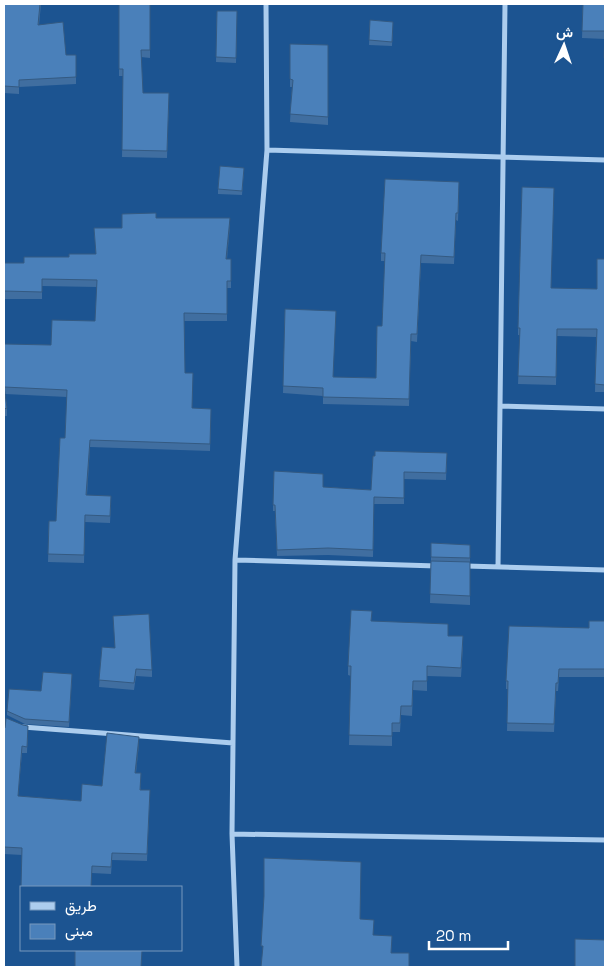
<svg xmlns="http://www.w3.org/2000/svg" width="609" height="971" viewBox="0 0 609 971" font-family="'Space Grotesk',Vazirmatn,sans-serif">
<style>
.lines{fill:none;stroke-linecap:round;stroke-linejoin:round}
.street{stroke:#accdee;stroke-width:5}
.wall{fill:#406ea0}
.shaded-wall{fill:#345a82}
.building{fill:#4a80ba;stroke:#345a82}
</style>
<rect width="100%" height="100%" fill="#1c5491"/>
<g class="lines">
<path class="street" d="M 267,150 L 605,160
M 500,406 L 605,409
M 235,560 L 437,566
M 466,566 L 605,570
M 498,567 L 505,4
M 23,727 L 233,743
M 232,834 L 605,840
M 237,967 L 232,834 L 235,560 L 267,150 L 266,4"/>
</g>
<path class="wall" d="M 4,4 L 41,4 L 39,25 L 66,55 L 76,55 L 76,84 L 19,87 L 19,94 L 4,93 Z
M 119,4 L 150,4 L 150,58 L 141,57 L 143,93 L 169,93 L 167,158 L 122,157 L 123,76 L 119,76 Z
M 583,4 L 605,4 L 605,65 L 604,65 L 605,39 L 582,38 Z
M 217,11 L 237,11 L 236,63 L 216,62 Z
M 370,20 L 393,22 L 392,46 L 369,45 Z
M 290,44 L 328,45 L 328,125 L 290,122 L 292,87 L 290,87 Z
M 244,168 L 242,195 L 218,194 L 218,189 Z
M 459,190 L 458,221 L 456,220 L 454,264 L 421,263 L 417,342 L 411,341 L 409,406 L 323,404 L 323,396 L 283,393 L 285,309 L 334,377 L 376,378 L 382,326 L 385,261 L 381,261 L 381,253 Z
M 156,218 L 230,225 L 227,259 L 231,259 L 231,288 L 227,288 L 227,321 L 184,321 L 185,373 L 192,408 L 211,409 L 210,451 L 90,447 L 87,495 L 111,503 L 110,523 L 85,522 L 84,563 L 48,562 L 49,521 L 56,521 L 65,438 L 67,397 L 5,394 L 7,408 L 7,416 L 4,416 L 4,344 L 51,345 L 95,321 L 97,287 L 42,286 L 42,299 L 4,299 L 4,263 L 24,263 L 96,254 L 94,228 L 122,228 Z
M 605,259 L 605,392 L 595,392 L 596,337 L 557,336 L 556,385 L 518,384 L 520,335 L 518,335 L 518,328 L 551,288 L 597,289 Z
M 447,453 L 446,480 L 404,479 L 404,504 L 374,504 L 373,557 L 328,555 L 277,556 L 275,511 L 273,511 L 273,505 L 323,487 L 371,490 L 373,456 Z
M 431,543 L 470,545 L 470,562 L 431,561 Z
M 431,561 L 470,562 L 470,605 L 430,603 Z
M 605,621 L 605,677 L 559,677 L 558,691 L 556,691 L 554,732 L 507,731 L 508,689 L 506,689 L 506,681 L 589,628 Z
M 372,622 L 448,636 L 463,646 L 461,677 L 427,676 L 427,691 L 413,690 L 412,716 L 401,715 L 400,732 L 392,732 L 392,746 L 349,745 L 351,676 L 348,675 L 348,666 Z
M 102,647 L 152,670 L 152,677 L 136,676 L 134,690 L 99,687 Z
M 72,674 L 69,727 L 25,724 L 7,715 L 7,711 Z
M 23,725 L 28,726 L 27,753 L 22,753 L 18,796 L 81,801 L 102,786 L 139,744 L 136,773 L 141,790 L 150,790 L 147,861 L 112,860 L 111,874 L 92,873 L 22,855 L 4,854 L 4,728 Z"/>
<path class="shaded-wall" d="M 230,218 L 230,225 L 226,266 L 226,259 Z
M 90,440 L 90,447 L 86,502 L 86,495 Z
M 139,737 L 139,744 L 135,779 L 135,773 Z"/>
<path class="building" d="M 4,4 L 40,4 L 38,25 L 63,22 L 66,55 L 76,55 L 76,77 L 19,80 L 19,87 L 4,86 Z
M 119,4 L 150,4 L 150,50 L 141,50 L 143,93 L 169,93 L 167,151 L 122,150 L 123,69 L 119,69 Z
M 583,4 L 605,4 L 605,58 L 604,58 L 605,31 L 582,31 Z
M 217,11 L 237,11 L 236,58 L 216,57 Z
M 370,20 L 393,22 L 392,42 L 369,40 Z
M 290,44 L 328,45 L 328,117 L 290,114 L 293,80 L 290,79 Z
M 220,166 L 244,168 L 242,191 L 218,189 Z
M 385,179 L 459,182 L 458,213 L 456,213 L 454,257 L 421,255 L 417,334 L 411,334 L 409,399 L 323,397 L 323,388 L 283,386 L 285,309 L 336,311 L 333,377 L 376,378 L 377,326 L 382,326 L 385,253 L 381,253 Z
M 522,187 L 554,188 L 551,288 L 597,289 L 597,259 L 605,259 L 605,385 L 595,384 L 597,329 L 557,329 L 556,377 L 518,376 L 520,328 L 518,328 Z
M 156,213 L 156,218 L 230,218 L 226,259 L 231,259 L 231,281 L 227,281 L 227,314 L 184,313 L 185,373 L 193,373 L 192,408 L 211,409 L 210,444 L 90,440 L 86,495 L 111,496 L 110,516 L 85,515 L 84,555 L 48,554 L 49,521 L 56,521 L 60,438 L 65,438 L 67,390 L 4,387 L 7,408 L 4,409 L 4,344 L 51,345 L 52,320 L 95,321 L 97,280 L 42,279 L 42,292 L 4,291 L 4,263 L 24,263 L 24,257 L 69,257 L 69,254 L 96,254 L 94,228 L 122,228 L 122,214 Z
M 375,451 L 447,453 L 446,473 L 404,472 L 404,498 L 374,497 L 373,550 L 328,548 L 277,550 L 275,505 L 273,505 L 274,471 L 323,474 L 323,487 L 371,490 L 373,456 L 375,456 Z
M 431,543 L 470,545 L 470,558 L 431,557 Z
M 431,561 L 470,562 L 470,596 L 430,594 Z
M 351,610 L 372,611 L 371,621 L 448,624 L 448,636 L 463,636 L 461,668 L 427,666 L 427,681 L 413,681 L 412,706 L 401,706 L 400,723 L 392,723 L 392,736 L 349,735 L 351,666 L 348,666 Z
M 149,614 L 152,670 L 136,669 L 134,683 L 99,680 L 102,647 L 115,648 L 113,616 Z
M 589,621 L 605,621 L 605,669 L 559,669 L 558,683 L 556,683 L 554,724 L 507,723 L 508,681 L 506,681 L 509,626 L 589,628 Z
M 43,672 L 72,674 L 69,722 L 25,719 L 7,711 L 9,689 L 41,691 Z
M 6,718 L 23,725 L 28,726 L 27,747 L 22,746 L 18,796 L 81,801 L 82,784 L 102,786 L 107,733 L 139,737 L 135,773 L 141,773 L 140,790 L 150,790 L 147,854 L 112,853 L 111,867 L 92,866 L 91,887 L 21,887 L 22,848 L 4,847 L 4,728 L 5,728 Z
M 264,858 L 361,862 L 360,919 L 374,920 L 373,935 L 392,936 L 391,953 L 409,953 L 409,967 L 261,967 L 263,946 L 261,946 L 264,896 Z
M 575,939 L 605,940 L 605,967 L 575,967 Z
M 75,950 L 142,950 L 141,967 L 75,967 Z"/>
<rect width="609" height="971" fill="none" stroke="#ffffff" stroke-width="10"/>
<rect x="20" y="886" width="162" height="65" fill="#1c5491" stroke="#7798bd"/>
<rect x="30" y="902" width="25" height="8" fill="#accdee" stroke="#7798bd"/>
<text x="65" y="911" font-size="15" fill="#ffffff">طريق</text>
<rect x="30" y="924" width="25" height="15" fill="#4a80ba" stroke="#7798bd"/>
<text x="65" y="936" font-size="15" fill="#ffffff">مبنى</text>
<g transform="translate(564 45) rotate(3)" stroke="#1c5491" stroke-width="4" paint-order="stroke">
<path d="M0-4L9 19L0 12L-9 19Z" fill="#ffffff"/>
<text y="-8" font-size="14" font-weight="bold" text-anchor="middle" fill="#ffffff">ش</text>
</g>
<path d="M429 941v8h79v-8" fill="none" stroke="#ffffff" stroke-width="2.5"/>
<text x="436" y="941" font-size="15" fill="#ffffff" stroke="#1c5491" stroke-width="4" paint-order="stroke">20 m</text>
</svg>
